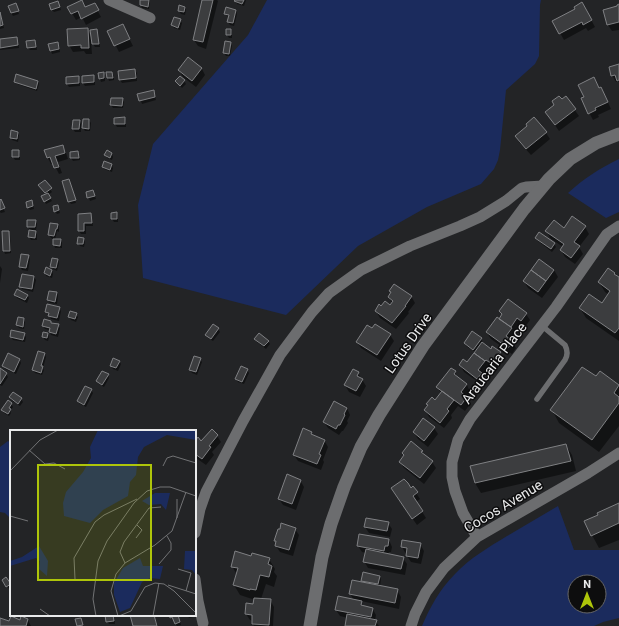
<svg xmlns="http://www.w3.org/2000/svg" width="619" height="626" viewBox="0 0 619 626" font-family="Roboto,sans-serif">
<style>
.green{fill:#1b2b5d;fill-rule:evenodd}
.shadow{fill:#0007}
.building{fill:#3c3d3f;stroke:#7f8083}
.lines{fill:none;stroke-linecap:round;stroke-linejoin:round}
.service{stroke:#6c6d6f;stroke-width:5.5}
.minor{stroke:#6c6d6f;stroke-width:11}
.tertiary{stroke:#6c6d6f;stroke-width:13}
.labels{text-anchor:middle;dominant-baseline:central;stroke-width:3;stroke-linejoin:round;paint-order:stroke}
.street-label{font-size:14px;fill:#e9eaeb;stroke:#0d0d0e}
.inset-road{fill:none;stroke:#727375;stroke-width:1}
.view{fill:#aec50a;fill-opacity:0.15;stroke:#aec50a;stroke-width:2}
.inset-edge{fill:none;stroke:#e9eaeb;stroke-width:2}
</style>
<rect width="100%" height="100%" fill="#232426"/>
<path class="green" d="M 267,0 L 541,0 L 540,5 L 539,56 L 535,64 L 506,90 L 500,150 L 498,160 L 494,169 L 481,184 L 427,207 L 358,246 L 286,315 L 143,278 L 138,205 L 153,144 L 248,35 Z
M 619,159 L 619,212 L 606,218 L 568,193 C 583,179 600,168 619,159 Z
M 8,441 L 11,443 L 11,519 L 5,513 L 0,512 L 0,447 Z
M 558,506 L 574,550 L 619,550 L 619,618 L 603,622 L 594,626 L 422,626 C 430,607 440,589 455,574 C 470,558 489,547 507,536 C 524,526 541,516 558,506 ZM 575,582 L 599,582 L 599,606 L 575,606 Z"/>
<path class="shadow" d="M 141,0 L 150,0 L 149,9 L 142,8 L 141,5 Z
M 204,0 L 217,0 L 218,1 L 206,49 L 198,46 L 194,40 Z
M 236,0 L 246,0 L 244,6 L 237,4 Z
M 58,2 L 61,10 L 54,12 L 52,10 Z
M 582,3 L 595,27 L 588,31 L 586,28 L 564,40 L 554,22 L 576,9 Z
M 94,4 L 101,17 L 86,25 L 82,17 L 76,20 L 69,8 L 85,8 Z
M 619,6 L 619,30 L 612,31 L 608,25 L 604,10 Z
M 185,7 L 186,10 L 185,15 L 181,14 L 179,11 Z
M 17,8 L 19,14 L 13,16 L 11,13 Z
M 236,11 L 237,14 L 234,26 L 230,25 L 228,22 L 230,17 L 227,16 L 226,13 Z
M 0,13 L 4,28 L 0,29 Z
M 180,20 L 182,23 L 180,30 L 174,28 L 172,25 Z
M 87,30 L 92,38 L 97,30 L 98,33 L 100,47 L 95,47 L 91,41 L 92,54 L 86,54 L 84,51 L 73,52 L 69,45 Z
M 231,30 L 232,33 L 232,38 L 229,38 L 227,35 Z
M 109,32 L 126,32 L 133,46 L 119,52 Z
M 16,38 L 18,41 L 19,48 L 0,50 L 0,40 Z
M 34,41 L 36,44 L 37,50 L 30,50 L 28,48 Z
M 58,43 L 59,46 L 60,52 L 52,54 L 49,45 Z
M 230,43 L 232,46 L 230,56 L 226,56 L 224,53 Z
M 188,58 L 202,69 L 205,75 L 196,87 L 183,77 L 179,70 Z
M 619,65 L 619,82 L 618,81 L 616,82 L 612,75 Z
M 135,70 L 137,73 L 137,81 L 122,83 L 120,80 Z
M 103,73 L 105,76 L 105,81 L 101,82 L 100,79 Z
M 112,73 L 114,76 L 114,80 L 109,81 L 108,78 Z
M 93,76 L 95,79 L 95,85 L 85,86 L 83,83 Z
M 78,77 L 80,80 L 80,86 L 69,87 L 67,84 Z
M 180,77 L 184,81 L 186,84 L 182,88 L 176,81 Z
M 15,81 L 38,81 L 39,84 L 37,91 L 17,84 Z
M 599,89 L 604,94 L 611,109 L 598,115 L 599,117 L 593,120 L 582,99 Z
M 153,91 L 156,100 L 142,104 L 139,95 Z
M 566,98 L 579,116 L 559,131 L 550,118 L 562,101 Z
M 122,99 L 124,102 L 123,108 L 113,108 L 111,105 Z
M 124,118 L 126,121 L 126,127 L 117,127 L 115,124 L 115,119 Z
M 89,120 L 91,123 L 90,131 L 85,131 L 83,128 Z
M 80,121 L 81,124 L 81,132 L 75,132 L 73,129 Z
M 528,126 L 546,133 L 550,139 L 531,155 L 520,143 L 516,136 Z
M 18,133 L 19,135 L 18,142 L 12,140 L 11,138 Z
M 62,146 L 66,153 L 68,159 L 58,162 L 62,173 L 59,174 L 54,164 L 51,164 L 48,158 Z
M 18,151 L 20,154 L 20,160 L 15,160 L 13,157 Z
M 78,152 L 79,155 L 80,160 L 73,161 L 71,158 L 71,153 Z
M 112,154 L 113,157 L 112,160 L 107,158 L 106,155 Z
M 112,165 L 113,168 L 112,172 L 104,169 L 103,166 Z
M 44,181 L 52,192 L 48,195 L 52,201 L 46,204 L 42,197 L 47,195 L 41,188 Z
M 70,183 L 76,203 L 71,204 L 69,201 Z
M 93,191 L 96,199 L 90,201 L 87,192 Z
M 0,201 L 5,212 L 1,213 L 0,212 Z
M 33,205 L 34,209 L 30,210 L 28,207 Z
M 57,206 L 60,213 L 57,214 L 55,211 Z
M 116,213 L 118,216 L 118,222 L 114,222 L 112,219 Z
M 91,214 L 92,217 L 93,226 L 86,226 L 86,234 L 81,234 L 79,231 L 79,215 Z
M 572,218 L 585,227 L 589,234 L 579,247 L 583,254 L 575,264 L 565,257 L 561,250 L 563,247 L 550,238 L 547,231 L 564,229 Z
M 35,221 L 37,224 L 36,230 L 30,230 L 28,227 Z
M 58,225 L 59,228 L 59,232 L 57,231 L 55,240 L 60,240 L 62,243 L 62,248 L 55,248 L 54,245 L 54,239 L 51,238 L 49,235 Z
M 9,232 L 10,235 L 11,253 L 5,254 L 4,251 Z
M 36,232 L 37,235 L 37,240 L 31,240 L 29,237 Z
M 540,233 L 554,244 L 556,247 L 552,252 L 538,241 L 536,238 Z
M 83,239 L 85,242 L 84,247 L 80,246 L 78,243 Z
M 28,256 L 30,259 L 28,271 L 22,270 L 20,267 Z
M 58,260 L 59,263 L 57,271 L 53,269 L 51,266 Z
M 540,260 L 554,270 L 558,277 L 542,298 L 528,288 L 524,281 Z
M 0,266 L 2,269 L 0,283 Z
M 52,271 L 53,274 L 52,278 L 46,276 L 45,273 Z
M 615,273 L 617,277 L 619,279 L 619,341 L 586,318 L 580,308 L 602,304 L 609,295 L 605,292 L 599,282 Z
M 34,277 L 36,280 L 33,292 L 22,289 L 20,286 Z
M 57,293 L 58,296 L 57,304 L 50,303 L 48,300 Z
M 15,295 L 27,295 L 29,298 L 27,303 L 17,298 Z
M 411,296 L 415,303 L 408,312 L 409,313 L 396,329 L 380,318 L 376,311 L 382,307 L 390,306 L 392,303 L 389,297 Z
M 59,308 L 61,311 L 59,321 L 51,319 L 50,315 L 48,315 L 47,312 Z
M 500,312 L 526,314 L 530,320 L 525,327 L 521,324 L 514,334 L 515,335 L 511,341 L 516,348 L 512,354 L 491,339 L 487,333 L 503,316 Z
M 76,314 L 78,317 L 76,322 L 71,320 L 69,317 Z
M 19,318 L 23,319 L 25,322 L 24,329 L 19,328 L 17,325 Z
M 51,322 L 52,324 L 58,325 L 60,328 L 58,337 L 51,335 L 50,332 L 50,330 L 45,329 L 43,326 Z
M 218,329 L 220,332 L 213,341 L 208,338 L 207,335 Z
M 372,329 L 390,335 L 394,341 L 381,361 L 361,348 L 357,342 Z
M 24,334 L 26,337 L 25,342 L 13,340 L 11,337 Z
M 47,334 L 49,337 L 48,341 L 45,340 L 43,337 Z
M 255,339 L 268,341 L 270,344 L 266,349 L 257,342 Z
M 481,339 L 483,342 L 482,343 L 491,350 L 500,353 L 504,360 L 496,370 L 490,366 L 483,376 L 485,380 L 481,384 L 464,372 L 460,365 L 467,363 L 475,352 L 466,346 L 465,343 Z
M 45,354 L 46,357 L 43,368 L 44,370 L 42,375 L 35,373 L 33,370 Z
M 200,359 L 202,362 L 197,375 L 192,373 L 190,370 Z
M 20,360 L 21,363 L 16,374 L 5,369 L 3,366 Z
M 119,361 L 121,364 L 118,371 L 113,369 L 111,366 Z
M 0,370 L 6,374 L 8,377 L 2,386 L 0,385 Z
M 247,370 L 249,373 L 244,384 L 238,382 L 236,379 Z
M 353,370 L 358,373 L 366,386 L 360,397 L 349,392 L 345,385 Z
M 455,372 L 458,379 L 467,385 L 470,392 L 466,397 L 470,404 L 465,411 L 458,406 L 451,415 L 452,418 L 444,428 L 429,417 L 425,410 L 435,401 L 441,394 L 438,387 Z
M 108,375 L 109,378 L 104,387 L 99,384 L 97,381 Z
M 596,378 L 619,386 L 619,426 L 599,452 L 559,423 L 552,410 Z
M 91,390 L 93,393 L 86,407 L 80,404 L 78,401 Z
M 10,397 L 21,399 L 23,402 L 20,406 L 11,400 Z
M 11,404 L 13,407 L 10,411 L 11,413 L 9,416 L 4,413 L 3,410 Z
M 347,408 L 350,415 L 347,421 L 348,423 L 343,431 L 342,431 L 339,435 L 328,428 L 324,422 Z
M 434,428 L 438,434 L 428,447 L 418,439 L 414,433 Z
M 212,431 L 217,436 L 221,442 L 212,452 L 214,455 L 206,465 L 196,458 L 195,456 L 195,442 L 202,442 Z
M 311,432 L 313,436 L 324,440 L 328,447 L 323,460 L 324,462 L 321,470 L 298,461 L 294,455 Z
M 566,445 L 572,455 L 576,471 L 481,493 L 475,483 Z
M 422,451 L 425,457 L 432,462 L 436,468 L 424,484 L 404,468 L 400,462 Z
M 300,480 L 304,487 L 296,510 L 283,505 L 279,499 Z
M 413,488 L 420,499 L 416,502 L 426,518 L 417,525 L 396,495 Z
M 619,504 L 619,540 L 599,548 L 592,535 Z
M 388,523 L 392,529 L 390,537 L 369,533 L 365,527 Z
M 295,529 L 299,535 L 293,556 L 280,552 L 276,546 L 277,543 L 275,540 Z
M 389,540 L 392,547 L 391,552 L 389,552 L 388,555 L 403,558 L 407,564 L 405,575 L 368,568 L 364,561 L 366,553 L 362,552 L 358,546 Z
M 403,541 L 420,544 L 424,551 L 421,564 L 411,562 L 407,556 L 407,554 L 406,554 L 402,547 Z
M 252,557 L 269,559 L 275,569 L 274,572 L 277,576 L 274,587 L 266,584 L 261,599 L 270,600 L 274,607 L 273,626 L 254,626 L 253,624 L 253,621 L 250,620 L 246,614 L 254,605 L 255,600 L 240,595 L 234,585 L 237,575 L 232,566 Z
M 379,576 L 381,579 L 380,586 L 397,590 L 401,597 L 399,609 L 361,601 L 364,607 L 372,608 L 376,615 L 375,620 L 379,626 L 346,626 L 348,618 L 340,616 L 336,610 L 354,601 L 350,593 L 363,583 L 362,581 Z
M 6,579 L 11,587 L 9,589 L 3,580 Z
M 109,615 L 120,615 L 120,616 L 114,617 L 115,624 L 109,624 L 107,621 Z
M 135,615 L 154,615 L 158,626 L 134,626 Z
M 170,615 L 178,615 L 181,625 L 177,626 L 174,620 L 173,620 Z
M 187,615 L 193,615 L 193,617 L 189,618 Z
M 28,620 L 31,626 L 0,626 L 0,621 L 9,622 Z"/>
<path class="building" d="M 82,0 L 85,7 L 95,3 L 99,10 L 81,19 L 78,11 L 71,14 L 67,7 Z
M 140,0 L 149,0 L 148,7 L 140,5 Z
M 202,0 L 213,0 L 203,42 L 193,40 Z
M 235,0 L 244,0 L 242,4 L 234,1 Z
M 58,1 L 60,7 L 51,10 L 49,4 Z
M 582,2 L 592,20 L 583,25 L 582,22 L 559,34 L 552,21 L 575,9 L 574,7 Z
M 16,3 L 19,11 L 11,13 L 8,6 Z
M 619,4 L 619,22 L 607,25 L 603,10 L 617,6 L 617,5 Z
M 179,5 L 185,7 L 184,12 L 178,11 Z
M 226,7 L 236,10 L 233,23 L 227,22 L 229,15 L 224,14 Z
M 0,12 L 3,25 L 0,26 Z
M 174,17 L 181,19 L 178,28 L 171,25 Z
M 123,24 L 130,39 L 114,46 L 107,31 Z
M 88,28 L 89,48 L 81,48 L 81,45 L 68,46 L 67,29 Z
M 97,29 L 99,44 L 92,44 L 90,30 Z
M 226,29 L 231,29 L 231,35 L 226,35 Z
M 17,37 L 18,45 L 0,48 L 0,39 Z
M 35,40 L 36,47 L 27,48 L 26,41 Z
M 225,41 L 231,42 L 229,54 L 223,53 Z
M 58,42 L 59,49 L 50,51 L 48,44 Z
M 188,57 L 202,68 L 192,81 L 178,70 Z
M 619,64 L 619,80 L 617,81 L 615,75 L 611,76 L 609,67 Z
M 135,69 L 136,78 L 119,80 L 118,71 Z
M 104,72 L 104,78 L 99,79 L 98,73 Z
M 106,72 L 112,72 L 113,78 L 107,78 Z
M 16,74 L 38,81 L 36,89 L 14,82 Z
M 94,75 L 94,82 L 82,83 L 82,76 Z
M 79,76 L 79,83 L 66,84 L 66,77 Z
M 180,76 L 185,80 L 180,86 L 175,81 Z
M 594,77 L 599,88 L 601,87 L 608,102 L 595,108 L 596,110 L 588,114 L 581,98 L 584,97 L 578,85 Z
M 154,90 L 155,97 L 139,101 L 137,94 Z
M 559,96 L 562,99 L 566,96 L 576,109 L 555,125 L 545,112 L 554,105 L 552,101 Z
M 111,98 L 123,98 L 122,106 L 110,105 Z
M 125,117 L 125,124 L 114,124 L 114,118 Z
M 534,117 L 547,132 L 526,149 L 515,136 L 527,126 L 526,124 Z
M 83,119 L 89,119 L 89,129 L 82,128 Z
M 73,120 L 80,120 L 79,129 L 72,129 Z
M 11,130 L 18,132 L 17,139 L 10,138 Z
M 63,145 L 65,153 L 55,156 L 59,167 L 54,168 L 50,157 L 47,158 L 44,150 Z
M 12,150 L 19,150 L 19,157 L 12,157 Z
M 107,150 L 112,153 L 110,158 L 104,155 Z
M 78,151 L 79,158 L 70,158 L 70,152 Z
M 104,161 L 112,164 L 110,170 L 102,167 Z
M 69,179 L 76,200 L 68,202 L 62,181 Z
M 45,180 L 52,188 L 45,193 L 38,185 Z
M 93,190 L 95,196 L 87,198 L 86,192 Z
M 48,193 L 51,198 L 44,202 L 41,196 Z
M 1,199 L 5,208 L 0,210 L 0,200 Z
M 32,200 L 33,206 L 27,208 L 26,202 Z
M 58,205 L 59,210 L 54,212 L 53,206 Z
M 117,212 L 117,219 L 111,219 L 111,213 Z
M 91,213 L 92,223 L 84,223 L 84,231 L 78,231 L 78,214 Z
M 572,216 L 586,226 L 574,242 L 580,246 L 571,258 L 560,250 L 564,244 L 545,231 L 554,220 L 564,228 Z
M 27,220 L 36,220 L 35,227 L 27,227 Z
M 50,223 L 58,224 L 57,229 L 56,229 L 54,236 L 48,235 Z
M 29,230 L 36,231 L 35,238 L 28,237 Z
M 2,231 L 9,231 L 10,251 L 3,251 Z
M 539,232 L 555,243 L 551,249 L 535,238 Z
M 78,237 L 84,238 L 83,244 L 77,244 Z
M 53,239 L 61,239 L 60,246 L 53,245 Z
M 21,254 L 29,255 L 26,268 L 19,267 Z
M 52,258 L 58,259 L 56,268 L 50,267 Z
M 539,259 L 554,270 L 546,281 L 531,270 Z
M 46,267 L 52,270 L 50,276 L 44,273 Z
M 608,268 L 615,273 L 614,274 L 619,277 L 619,328 L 615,333 L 579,308 L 589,294 L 602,303 L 610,291 L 598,282 Z
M 531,270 L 546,281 L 538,292 L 523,281 Z
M 22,274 L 34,276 L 32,289 L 19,287 Z
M 394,284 L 412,296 L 405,306 L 406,306 L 392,323 L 375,311 L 379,304 L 381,306 L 385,301 L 390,305 L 393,301 L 388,297 L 391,292 L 389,291 Z
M 17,289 L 28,295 L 25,300 L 14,295 Z
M 49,291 L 57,292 L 55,302 L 47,300 Z
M 508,299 L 527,313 L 521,321 L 517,318 L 511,327 L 499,319 L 502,314 L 499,311 Z
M 47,304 L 60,307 L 57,318 L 48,316 L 49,313 L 45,312 Z
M 70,311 L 77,313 L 75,319 L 68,317 Z
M 18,317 L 24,318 L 23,327 L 16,325 Z
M 497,317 L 512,328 L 506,336 L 513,341 L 508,348 L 486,332 Z
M 44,319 L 51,321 L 51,323 L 59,324 L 56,334 L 49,332 L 50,328 L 42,326 Z
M 213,324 L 219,328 L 211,339 L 205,335 Z
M 375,324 L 391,334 L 377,355 L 356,342 L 367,325 L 372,328 Z
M 11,330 L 25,333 L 23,340 L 10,337 Z
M 472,331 L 482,338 L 473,350 L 464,343 Z
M 43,332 L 48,333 L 47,338 L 42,337 Z
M 259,333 L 269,341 L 264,346 L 254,339 Z
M 482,342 L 491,349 L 492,346 L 501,352 L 492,364 L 486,360 L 485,361 L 474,353 Z
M 38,351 L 45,353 L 41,366 L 43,366 L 41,373 L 32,370 Z
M 8,353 L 20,359 L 14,372 L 2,366 Z
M 474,353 L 485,361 L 478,370 L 482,373 L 477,379 L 459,365 L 463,359 L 467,362 Z
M 194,356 L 201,358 L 196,372 L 189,370 Z
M 113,358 L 120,361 L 116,368 L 110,366 Z
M 241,366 L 248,369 L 242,382 L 235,379 Z
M 582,367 L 596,376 L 600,371 L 619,385 L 614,393 L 619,397 L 619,403 L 592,440 L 550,410 Z
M 0,368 L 7,373 L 0,384 Z
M 451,368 L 456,371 L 454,374 L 467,384 L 461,392 L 467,397 L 461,405 L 436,387 Z
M 353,369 L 359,372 L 357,376 L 363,379 L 356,391 L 344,385 Z
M 102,371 L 109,374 L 102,385 L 96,381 Z
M 85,386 L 92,389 L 84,405 L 77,401 Z
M 442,391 L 454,400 L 447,409 L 449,411 L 440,423 L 424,410 L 428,405 L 426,404 L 432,397 L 435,400 Z
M 13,392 L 22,398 L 18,404 L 9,397 Z
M 8,400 L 12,403 L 9,408 L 11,409 L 8,414 L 1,410 Z
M 334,401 L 347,408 L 344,414 L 345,415 L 340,425 L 338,425 L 336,429 L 323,422 Z
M 423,418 L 435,427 L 424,441 L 413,432 Z
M 303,428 L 312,432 L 311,434 L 325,440 L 319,454 L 321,455 L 317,464 L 293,455 Z
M 212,429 L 218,435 L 209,446 L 211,447 L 202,459 L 195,454 L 195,441 L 198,437 L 201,441 Z
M 411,441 L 423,451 L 421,452 L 433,461 L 420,478 L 399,462 L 404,455 L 402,453 Z
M 566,444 L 571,461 L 475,483 L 470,466 Z
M 287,474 L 301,480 L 292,504 L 278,499 Z
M 404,479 L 408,483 L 411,488 L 413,486 L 418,492 L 413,496 L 423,511 L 412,519 L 391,488 Z
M 619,503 L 619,523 L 591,536 L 584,521 L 598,515 L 597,513 Z
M 366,518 L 389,522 L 387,531 L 364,527 Z
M 281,523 L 296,528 L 289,550 L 275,546 L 276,541 L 274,541 L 278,529 L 280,529 Z
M 359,534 L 389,539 L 388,546 L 385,546 L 384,551 L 357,546 Z
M 402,540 L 421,543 L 418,558 L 406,556 L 407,548 L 401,547 Z
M 366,549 L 404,557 L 401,569 L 363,562 Z
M 235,551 L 251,556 L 252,553 L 270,558 L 268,564 L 272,566 L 269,577 L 260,575 L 256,590 L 250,589 L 250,590 L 233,585 L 238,568 L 231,567 Z
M 363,572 L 380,576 L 378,584 L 361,581 Z
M 6,577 L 11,584 L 6,587 L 2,580 Z
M 352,580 L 398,589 L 395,603 L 349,594 Z
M 338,596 L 362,601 L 361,605 L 373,608 L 371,617 L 335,610 Z
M 254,598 L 271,599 L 269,625 L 252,624 L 252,615 L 245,614 L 246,603 L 253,604 Z
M 347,614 L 377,620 L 375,626 L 345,626 Z
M 105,615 L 113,615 L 114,621 L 106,622 Z
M 130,615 L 154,615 L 157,626 L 133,626 Z
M 169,615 L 178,615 L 180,622 L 175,624 L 172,617 L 170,618 Z
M 11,616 L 20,620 L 21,616 L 28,619 L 26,626 L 0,626 L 0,618 L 9,621 Z
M 81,618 L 83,625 L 77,626 L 75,619 Z"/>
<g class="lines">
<path class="service" d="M 537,399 L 565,360 C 568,355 568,351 565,345 L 541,325"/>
<path class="minor" d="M 109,0 L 150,18
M 195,533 L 200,509 L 206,492 L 243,421 L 280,355 L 312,312 L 329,293 L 361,270 L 410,246 L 460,226 L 480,217 L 506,201 L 522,188 L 526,187 L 543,186
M 477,537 L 463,513 L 455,491 L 452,477 L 452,462 L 458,440 L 470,419 L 556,307 L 607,234 L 619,226
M 195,579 L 198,601 L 203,623
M 411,626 L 415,614 L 426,592 L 444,568 L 477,537 L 588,473 L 619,453"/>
<path class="tertiary" d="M 310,626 L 322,557 L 331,524 L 344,487 L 361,447 L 379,415 L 423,346 L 524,209 L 549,179 L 570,159 L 596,143 L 619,134"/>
</g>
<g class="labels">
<g class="street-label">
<text transform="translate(408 343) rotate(-55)">Lotus Drive</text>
<text transform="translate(494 363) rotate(-53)">Araucaria Place</text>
<text transform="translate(503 506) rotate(-31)">Cocos Avenue</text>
</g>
</g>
<g transform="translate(10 430)">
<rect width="186" height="186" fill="#232426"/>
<path d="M 88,0 L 186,0 L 186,10 L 157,5 L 134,17 L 128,27 L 126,45 L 120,52 L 118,66 L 93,80 L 80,93 L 54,86 L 53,73 L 56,62 L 73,42 L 81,28 L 80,17 ZM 145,63 L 160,63 L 156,80 L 151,74 L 139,75 L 132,71 ZM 29,116 L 38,131 L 37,146 L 29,139 L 30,131 L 26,128 L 0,136 L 0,131 L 12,127 ZM 175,121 L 186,121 L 186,145 L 182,140 L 174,139 ZM 130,128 L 133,136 L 153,136 L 150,149 L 140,148 L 132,152 L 120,178 L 110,182 L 104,165 L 104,153 L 113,138 Z" fill="#1b2b5d"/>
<path class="inset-road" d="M 19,20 L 35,34 L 44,33 L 55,39M 153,36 L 157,28 L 163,26 L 186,33M 0,41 L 30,10 L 48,0M 167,69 L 167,88M 0,86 L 18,91M 126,108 L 132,100 L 127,95M 115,133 L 110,122 L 114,112 L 139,78 L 151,77M 149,134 L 161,120 L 161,113 L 157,106M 168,139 L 181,143 L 176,161M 65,149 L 64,128 L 85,92 L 94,85 L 127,69M 158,155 L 186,164M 30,179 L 40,186M 86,186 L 83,169 L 88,131 L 97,111 L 124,73 L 137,61 L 150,57 L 160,57 L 186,66M 108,186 L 101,161 L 106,144 L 115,133 L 145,115 L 162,101 L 176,62M 109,186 L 121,181 L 135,157 L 145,153 L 154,154 L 164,161 L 186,183M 143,186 L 149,153"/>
<path class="view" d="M 28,35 L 141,35 L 141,150 L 28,150 Z"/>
<rect width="186" height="186" class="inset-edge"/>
</g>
<g transform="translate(587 594)"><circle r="19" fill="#0d0d0e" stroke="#656566"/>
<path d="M0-3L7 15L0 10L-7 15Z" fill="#aec50a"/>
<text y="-6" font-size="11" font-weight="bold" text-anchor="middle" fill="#e9eaeb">N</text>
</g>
</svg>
